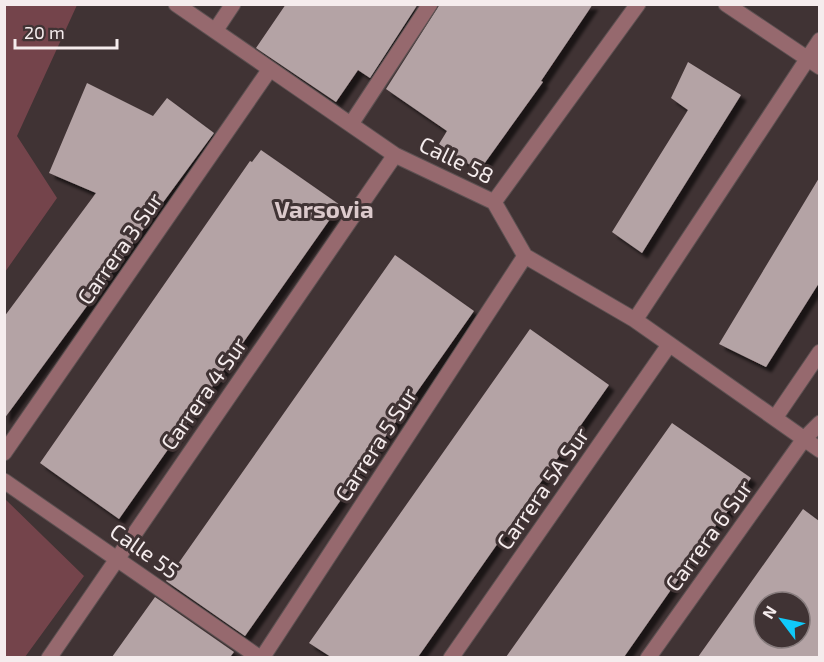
<svg xmlns="http://www.w3.org/2000/svg" width="824" height="662" viewBox="0 0 824 662" font-family="'Exo 2',sans-serif">
<style>
.green{fill:#74444b}
.building{fill:#b4a3a5;fill-rule:evenodd;filter:url(#shadow)}
.lines{fill:none;stroke-linecap:round;stroke-linejoin:round}
.street-casing{stroke:#5d5152;stroke-width:17}
.street{stroke:#96696e;stroke-width:15}
.labels{text-anchor:middle;dominant-baseline:central;stroke-width:6;stroke-linejoin:round;paint-order:stroke}
.street-label{font-size:22px;fill:#f5eced;stroke:#403334}
.neighbourhood-label{font-size:24px;font-weight:bold;fill:#dccacc;stroke:#403334}
</style>
<defs>
<filter id="shadow"><feDropShadow dx="5.5" dy="5.5" stdDeviation="1.5" flood-color="#0009"/></filter>
</defs>
<rect width="100%" height="100%" fill="#403334"/>
<path class="green" d="M 5,4 L 77,5 L 17,136 L 57,198 L 5,272 Z
M 4,498 L 84,576 L 25,657 L 5,657 Z"/>
<path class="building" d="M 286,4 L 418,4 L 370,78 L 358,70 L 336,102 L 256,48 Z
M 440,4 L 593,4 L 541,81 L 543,82 L 479,171 L 439,144 L 447,131 L 386,89 Z
M 688,62 L 741,95 L 642,253 L 612,232 L 688,110 L 671,98 Z
M 87,83 L 153,116 L 167,98 L 214,133 L 4,419 L 4,317 L 96,193 L 49,173 Z
M 261,150 L 340,205 L 119,519 L 40,463 L 250,161 L 252,162 Z
M 819,178 L 819,283 L 766,367 L 719,344 Z
M 395,255 L 474,311 L 245,636 L 166,581 Z
M 530,329 L 609,385 L 418,657 L 331,657 L 309,643 Z
M 672,423 L 751,478 L 720,522 L 719,521 L 624,657 L 506,657 Z
M 803,509 L 819,521 L 819,657 L 698,657 ZM 764,602 L 800,602 L 800,638 L 764,638 Z
M 155,597 L 234,652 L 230,657 L 112,657 Z"/>
<g class="lines">
<g class="street-casing">
<path id="street" d="M 176,4 L 395,155 L 494,202 L 525,256 L 635,320 L 820,450
M 726,4 L 820,67
M 215,31 L 233,4
M 351,124 L 430,4
M 494,202 L 638,4
M 635,320 L 820,40
M 775,418 L 820,352
M 4,453 L 270,69
M 4,481 L 260,658
M 49,658 L 395,155
M 262,658 L 525,256
M 451,658 L 669,345
M 648,658 L 804,439 L 820,423"/>
</g>
<use href="#street" class="street"/>
</g>
<g class="labels">
<g class="street-label">
<text transform="translate(457 159) rotate(26)">Calle 58</text>
<text transform="translate(119 248) rotate(-55)">Carrera 3 Sur</text>
<text transform="translate(203 393) rotate(-55)">Carrera 4 Sur</text>
<text transform="translate(375 444) rotate(-57)">Carrera 5 Sur</text>
<text transform="translate(542 488) rotate(-55)">Carrera 5A Sur</text>
<text transform="translate(708 535) rotate(-54)">Carrera 6 Sur</text>
<text transform="translate(145 550) rotate(35)">Calle 55</text>
</g>
<g class="neighbourhood-label">
<text x="324" y="208">Varsovia</text>
</g>
</g>
<rect width="824" height="662" fill="none" stroke="#f5eced" stroke-width="12"/>
<g transform="translate(782 620) rotate(302)"><circle r="28" fill="#403334" stroke="#887d7e" stroke-width="1.5"/>
<path d="M0-4.5L10 22L0 15L-10 22Z" fill="#10cafa"/>
<text y="-9" font-size="16" font-weight="bold" text-anchor="middle" fill="#f5eced">N</text>
</g>
<path d="M15 39v9h102v-9" fill="none" stroke="#f5eced" stroke-width="3"/>
<text x="24" y="39" font-size="18" fill="#f5eced" stroke="#403334" stroke-width="4.5" paint-order="stroke">20 m</text>
</svg>
